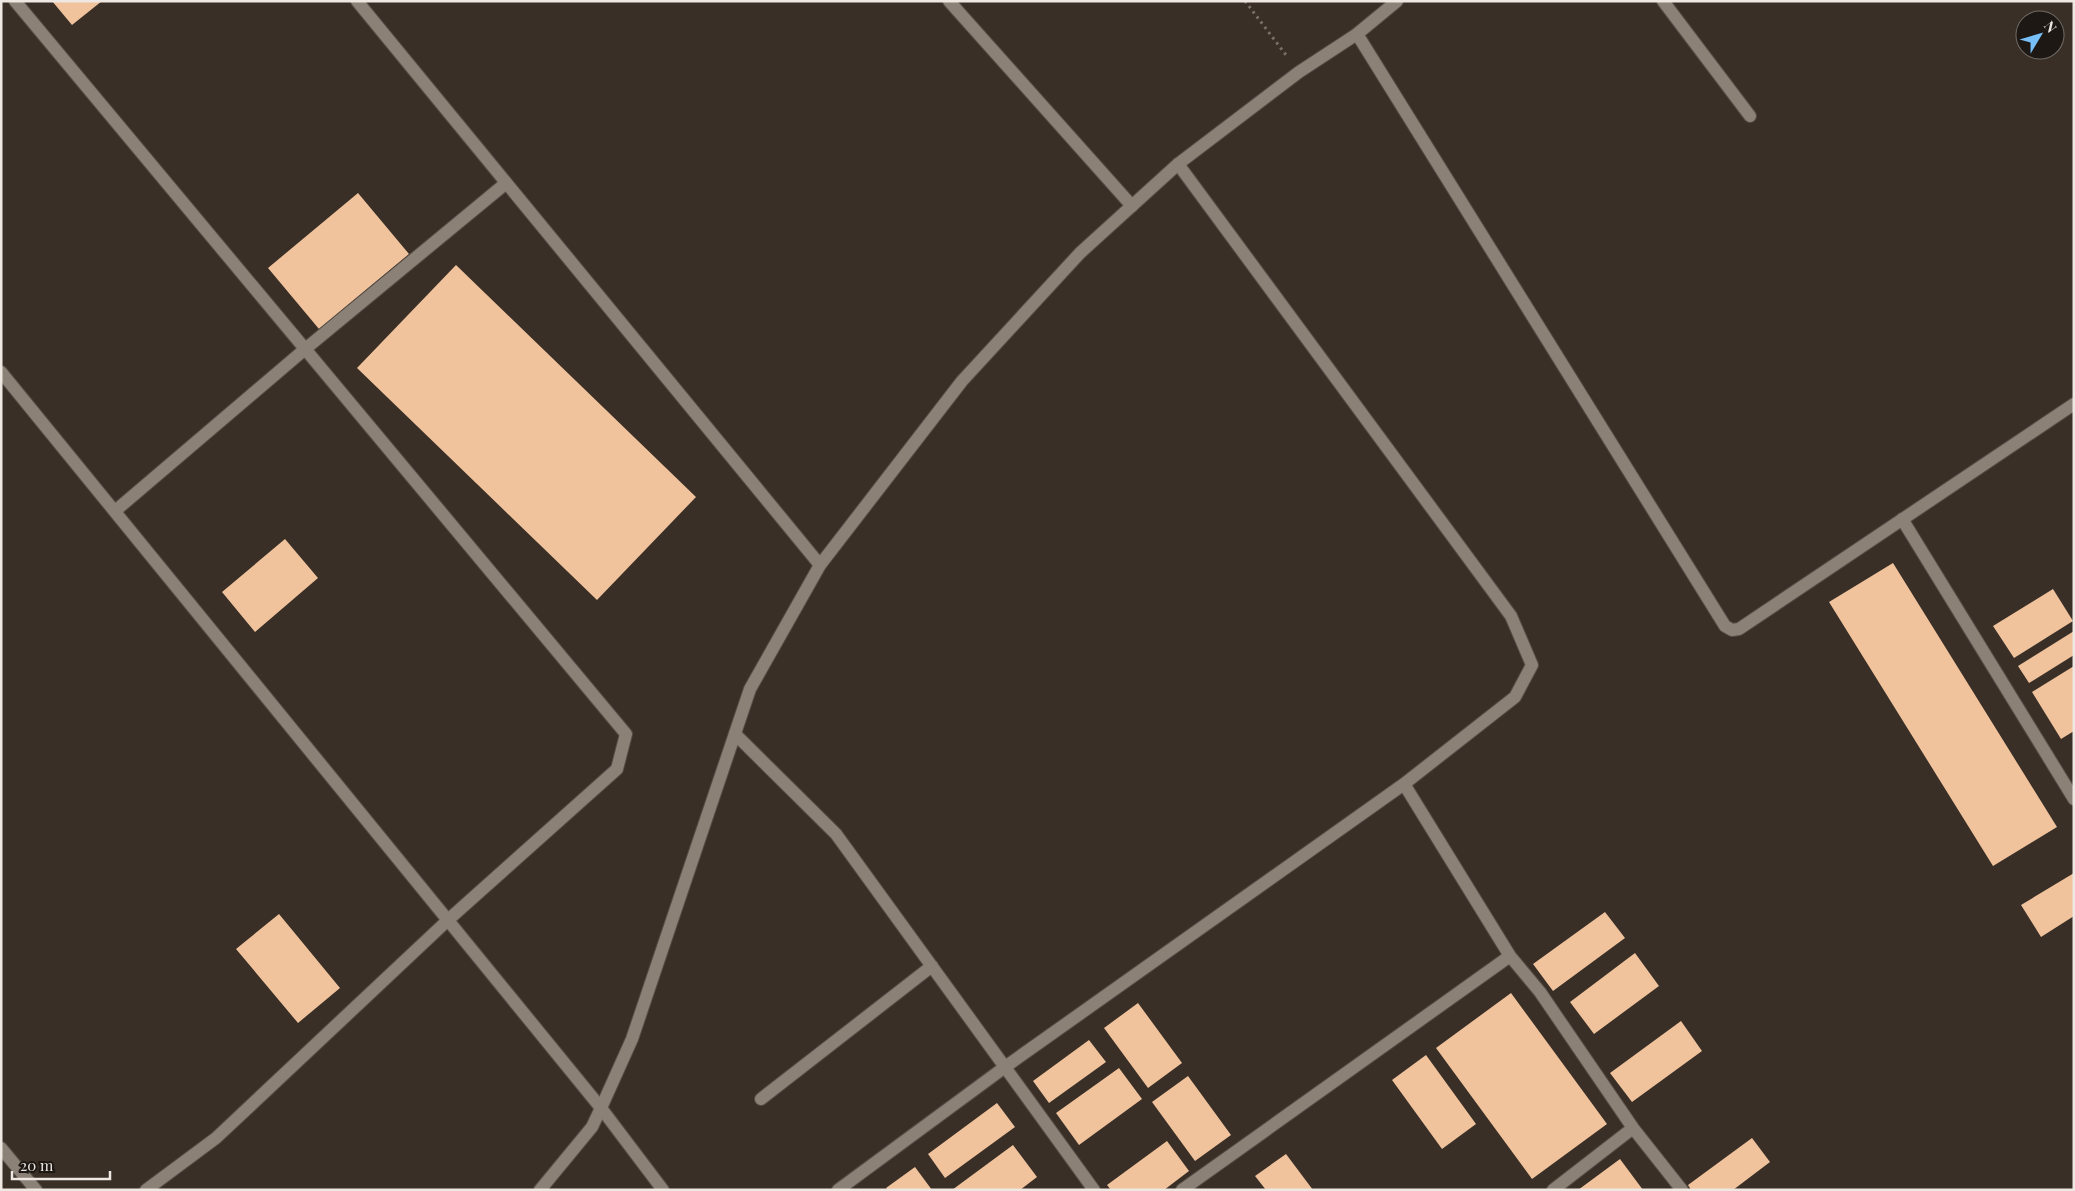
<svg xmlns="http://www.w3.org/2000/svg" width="2075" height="1191" viewBox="0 0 2075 1191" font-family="'Playfair Display',serif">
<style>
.building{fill:#f0c39c}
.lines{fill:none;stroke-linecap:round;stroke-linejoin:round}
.lane-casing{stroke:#564d46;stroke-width:14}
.street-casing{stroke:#564d46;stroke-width:14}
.secondary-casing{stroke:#564d46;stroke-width:14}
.path{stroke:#797069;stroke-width:3;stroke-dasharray:2.5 4;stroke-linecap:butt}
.lane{stroke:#8c8177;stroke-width:12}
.street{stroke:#8c8177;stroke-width:12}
.secondary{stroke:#8c8177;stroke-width:12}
</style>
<rect width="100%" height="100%" fill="#392f27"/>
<path class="building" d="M 52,1 L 102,1 L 72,25 Z
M 358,193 L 409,254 L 319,329 L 268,268 Z
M 456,265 L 696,497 L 597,600 L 357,368 Z
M 285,539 L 318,578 L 255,632 L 222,592 Z
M 1893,563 L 2057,827 L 1993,866 L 1829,602 Z
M 2053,589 L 2073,621 L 2014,658 L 1993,626 Z
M 2074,631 L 2074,655 L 2029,683 L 2018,666 Z
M 2074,666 L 2074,731 L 2061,739 L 2032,692 Z
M 2074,873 L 2074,916 L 2041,937 L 2021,905 Z
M 1605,912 L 1625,938 L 1553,991 L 1533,964 Z
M 279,914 L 340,988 L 298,1023 L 236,949 Z
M 1635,953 L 1659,986 L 1594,1034 L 1570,1002 Z
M 1511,993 L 1607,1124 L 1532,1179 L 1436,1048 Z
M 1138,1003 L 1182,1063 L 1148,1088 L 1104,1028 Z
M 1681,1021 L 1702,1051 L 1632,1102 L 1610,1073 Z
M 1089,1040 L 1106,1062 L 1049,1103 L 1033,1081 Z
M 1426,1055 L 1476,1124 L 1442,1149 L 1392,1080 Z
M 1119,1068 L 1142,1099 L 1079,1145 L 1056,1113 Z
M 1188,1076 L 1231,1135 L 1195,1161 L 1152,1102 Z
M 997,1103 L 1015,1127 L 945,1178 L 928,1154 Z
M 1752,1138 L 1770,1162 L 1733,1190 L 1691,1190 L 1688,1185 Z
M 1167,1141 L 1189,1171 L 1164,1190 L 1111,1190 L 1107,1185 Z
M 1013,1145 L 1037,1177 L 1020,1190 L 952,1190 Z
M 1286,1154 L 1313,1190 L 1266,1190 L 1255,1176 Z
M 1620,1159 L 1643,1190 L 1578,1190 Z
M 915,1167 L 932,1190 L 888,1190 L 886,1188 Z"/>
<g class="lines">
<g class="lane-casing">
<path id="lane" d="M 1663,1 L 1750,116"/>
</g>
<g class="street-casing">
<path id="street" d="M 15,1 L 626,734 L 617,769 L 448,920 L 216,1138 L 146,1190
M 357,1 L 820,565
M 949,1 L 1132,206
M 1357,34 L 1725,626 L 1732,630 L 1739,629 L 2074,404
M 1,372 L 601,1108 L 663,1190
M 115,511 L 304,350 L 505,184
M 1902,519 L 2074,799
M 735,734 L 836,834 L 1094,1190
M 1404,784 L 1510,956 L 1540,992 L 1633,1128 L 1682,1190
M 761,1099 L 932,966
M 1,1148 L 36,1190
M 838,1190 L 1005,1067 L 1404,784 L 1515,697 L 1532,665 L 1511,616 L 1178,164
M 1182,1190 L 1510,956
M 1553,1190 L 1633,1128"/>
</g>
<g class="secondary-casing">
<path id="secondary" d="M 540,1190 L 592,1127 L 601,1108 L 632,1039 L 750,689 L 820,565 L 962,381 L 1080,253 L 1178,164 L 1299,72 L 1357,34 L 1397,1"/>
</g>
<path class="path" d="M 1245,1 L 1286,55"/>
<use href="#lane" class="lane"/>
<use href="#street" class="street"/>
<use href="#secondary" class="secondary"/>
</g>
<rect width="2075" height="1191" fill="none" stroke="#eee7e2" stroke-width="5"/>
<g transform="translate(2040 35) rotate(52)"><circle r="24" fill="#1d1814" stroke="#716b66"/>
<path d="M0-4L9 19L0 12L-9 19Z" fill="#77bff7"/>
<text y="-8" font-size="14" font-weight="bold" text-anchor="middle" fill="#eee7e2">N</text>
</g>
<path d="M12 1171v8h98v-8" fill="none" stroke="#eee7e2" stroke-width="2.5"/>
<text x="20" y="1171" font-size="15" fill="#eee7e2" stroke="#1d1814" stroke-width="4" paint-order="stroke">20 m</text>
</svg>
